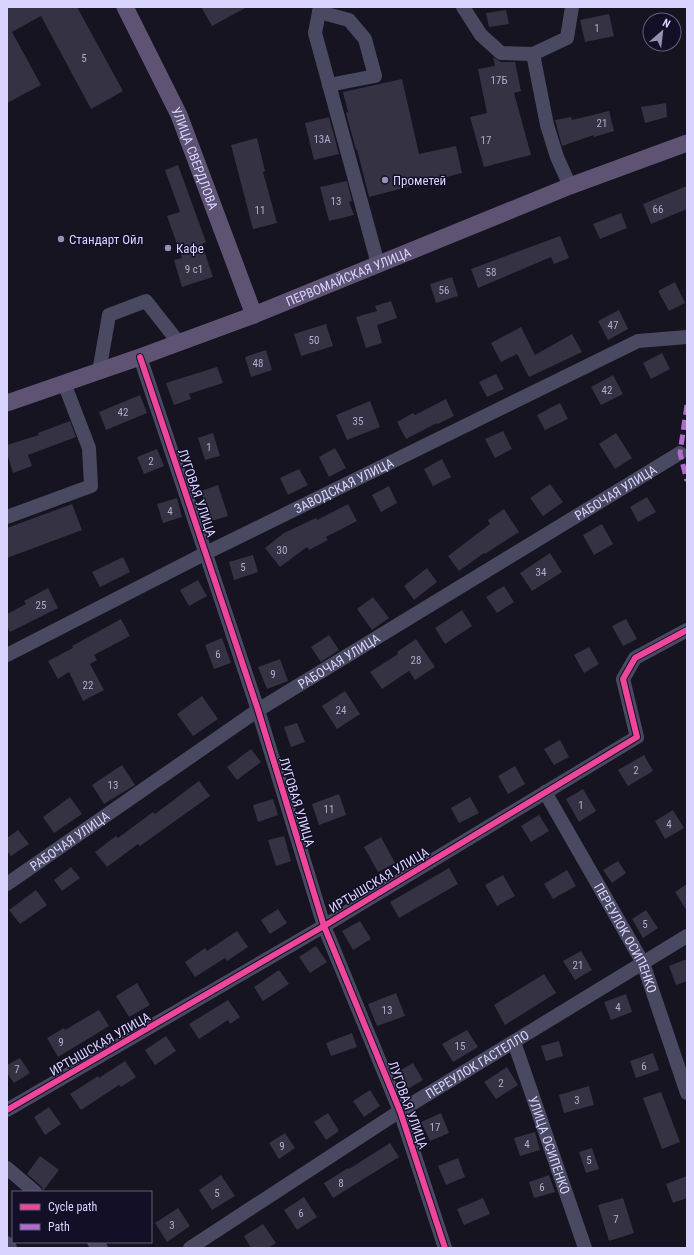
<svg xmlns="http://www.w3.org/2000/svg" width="694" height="1255" viewBox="0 0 694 1255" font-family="'Roboto Condensed',sans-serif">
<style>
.building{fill:#343243}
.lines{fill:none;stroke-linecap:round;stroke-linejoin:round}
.minor{stroke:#4a4962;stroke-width:14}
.major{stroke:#5e5373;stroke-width:17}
.quiet{stroke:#b06ccc;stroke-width:5;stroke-dasharray:10 5;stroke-linecap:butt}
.cycleway-casing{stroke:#130f26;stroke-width:8}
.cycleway{stroke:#ed469a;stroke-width:6}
.poi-dot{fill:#9591b1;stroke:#130f26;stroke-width:1.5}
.labels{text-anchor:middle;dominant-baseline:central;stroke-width:3;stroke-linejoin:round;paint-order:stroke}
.number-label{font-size:11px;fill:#b0acd0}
.street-label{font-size:13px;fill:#d9d4ff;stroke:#130f26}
.poi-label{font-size:13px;fill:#d9d4ff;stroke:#130f26;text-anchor:start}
</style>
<rect width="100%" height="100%" fill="#161421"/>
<path class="building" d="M 7,7 L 77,7 L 123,91 L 91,109 L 41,16 L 12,32 L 41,85 L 7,103 Z
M 201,7 L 247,7 L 212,26 Z
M 506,10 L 509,24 L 489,27 L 486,13 Z
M 609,14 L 614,36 L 585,42 L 580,20 Z
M 493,57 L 501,62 L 515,62 L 521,91 L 514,93 L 531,155 L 484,167 L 470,117 L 487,113 L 478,69 L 495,66 Z
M 402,79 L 419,154 L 456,146 L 462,173 L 369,197 L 357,149 L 356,150 L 346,113 L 348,112 L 343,92 Z
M 666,103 L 667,117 L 645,123 L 641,107 Z
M 609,111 L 614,131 L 594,137 L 594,135 L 562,146 L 555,120 L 571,117 L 572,120 Z
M 329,117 L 339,154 L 314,160 L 305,123 Z
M 257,138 L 265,171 L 263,172 L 277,223 L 253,229 L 231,145 Z
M 178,165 L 206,242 L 202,244 L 213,277 L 182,287 L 174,260 L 182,258 L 167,216 L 180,212 L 165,170 Z
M 347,181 L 352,201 L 349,202 L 354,215 L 329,221 L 320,187 Z
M 687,186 L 687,209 L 651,224 L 643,204 Z
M 621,213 L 627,228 L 600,239 L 593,224 Z
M 560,236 L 569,258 L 554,264 L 551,257 L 478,288 L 471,269 Z
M 452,277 L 458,296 L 436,303 L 430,284 Z
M 675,282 L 685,303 L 669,311 L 658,291 Z
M 391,301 L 397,318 L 377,325 L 382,343 L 366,348 L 356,317 L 377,311 L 375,306 Z
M 619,310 L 628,329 L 608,340 L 598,321 Z
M 326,324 L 333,346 L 301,356 L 294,334 Z
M 521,327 L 535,355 L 572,334 L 582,352 L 529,377 L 517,354 L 501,362 L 491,343 Z
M 266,350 L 272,370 L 251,377 L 245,357 Z
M 662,353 L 670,369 L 651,379 L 643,363 Z
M 217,367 L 223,383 L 189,394 L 191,399 L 174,405 L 166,383 Z
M 496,374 L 504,389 L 487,397 L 479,382 Z
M 613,375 L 623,394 L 601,405 L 591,387 Z
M 140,395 L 147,413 L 106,430 L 99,412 Z
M 446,399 L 454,416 L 438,424 L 437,423 L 406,439 L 397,422 L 413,413 L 415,415 Z
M 370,401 L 380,427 L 347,440 L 336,415 Z
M 560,403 L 568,419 L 545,430 L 537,415 Z
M 70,421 L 76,437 L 28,455 L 32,466 L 13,473 L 7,453 L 7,445 L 39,435 L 38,433 Z
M 503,431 L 512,449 L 495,458 L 485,439 Z
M 213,433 L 220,456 L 205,460 L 198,438 Z
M 616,433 L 632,458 L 615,469 L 599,444 Z
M 335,448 L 346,468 L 329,477 L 319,457 Z
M 157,449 L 164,466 L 144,474 L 137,457 Z
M 442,459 L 451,477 L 433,486 L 424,469 Z
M 299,469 L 308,485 L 288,495 L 280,478 Z
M 550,484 L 563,502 L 543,516 L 530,498 Z
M 218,485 L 228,516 L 211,521 L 201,491 Z
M 389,486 L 397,503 L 381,512 L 372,495 Z
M 647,497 L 656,512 L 638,522 L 630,507 Z
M 177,498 L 182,517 L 163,523 L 157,504 Z
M 72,504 L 82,530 L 7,558 L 7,528 Z
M 348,504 L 357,521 L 326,537 L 328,540 L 309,550 L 307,547 L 280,567 L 265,548 L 284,533 L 316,518 L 317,520 Z
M 504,509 L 519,532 L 485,554 L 484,553 L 459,571 L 448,556 L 490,524 L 488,520 Z
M 602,524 L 613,544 L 594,555 L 583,535 Z
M 550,553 L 562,572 L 532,591 L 520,573 Z
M 253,555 L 258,572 L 234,580 L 229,562 Z
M 123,557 L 130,572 L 100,587 L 92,572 Z
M 427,568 L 437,582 L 414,600 L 404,586 Z
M 198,580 L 207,596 L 189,606 L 180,590 Z
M 504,586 L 514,602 L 497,613 L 486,597 Z
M 48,588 L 58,608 L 10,632 L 7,626 L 7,614 L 26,604 L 24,601 Z
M 373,597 L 389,618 L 372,630 L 357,609 Z
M 462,610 L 472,626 L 445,644 L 435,628 Z
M 121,619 L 130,636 L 94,655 L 97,660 L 90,664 L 104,690 L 83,701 L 69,672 L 58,679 L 48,661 L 73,648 L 72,646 Z
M 626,619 L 637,639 L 623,646 L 612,626 Z
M 329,635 L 339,650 L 321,662 L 311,647 Z
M 222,638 L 231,663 L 214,669 L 205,645 Z
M 416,639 L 435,667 L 415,680 L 409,671 L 382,689 L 370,672 L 398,654 L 397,652 Z
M 589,647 L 599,664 L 584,673 L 574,655 Z
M 280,659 L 288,681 L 267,689 L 258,667 Z
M 345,691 L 360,714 L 337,729 L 322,706 Z
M 202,696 L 218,719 L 193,736 L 177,714 Z
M 297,723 L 305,742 L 291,747 L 284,727 Z
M 560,740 L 569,757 L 554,765 L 544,749 Z
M 251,749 L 261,762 L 237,780 L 227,767 Z
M 644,755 L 653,771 L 628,786 L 618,770 Z
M 122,765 L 135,785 L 104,804 L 92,785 Z
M 515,766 L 525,784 L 508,794 L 498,776 Z
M 199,781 L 210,796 L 140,846 L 138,844 L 107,867 L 95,852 L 116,836 L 118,838 L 153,812 L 155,814 Z
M 583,789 L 596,811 L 579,822 L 566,799 Z
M 339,794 L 346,815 L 319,825 L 312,804 Z
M 70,797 L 82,814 L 54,833 L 43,817 Z
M 470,797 L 479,813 L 459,823 L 451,808 Z
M 273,799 L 278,815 L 258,822 L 253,805 Z
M 673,810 L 684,828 L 665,839 L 655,821 Z
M 539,815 L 549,831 L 531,842 L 521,826 Z
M 18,830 L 29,844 L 11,856 L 7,851 L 7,838 Z
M 284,836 L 291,861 L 276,866 L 268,840 Z
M 381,837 L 395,863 L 378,872 L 364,847 Z
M 618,861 L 626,873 L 612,883 L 603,870 Z
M 71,867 L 80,878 L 62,891 L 54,880 Z
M 449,868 L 458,884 L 399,918 L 390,902 Z
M 567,870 L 576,886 L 553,899 L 544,884 Z
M 503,875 L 515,896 L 497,906 L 485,885 Z
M 687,884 L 687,911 L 675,892 Z
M 36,890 L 47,905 L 20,924 L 9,910 Z
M 278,909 L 287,923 L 270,934 L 261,920 Z
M 646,910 L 658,928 L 643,938 L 632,919 Z
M 360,921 L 371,939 L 353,950 L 342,931 Z
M 237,931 L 248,947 L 227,961 L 225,958 L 195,977 L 185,962 L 205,948 L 207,951 Z
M 316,946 L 327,962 L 310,973 L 299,957 Z
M 581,951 L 592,970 L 575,980 L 563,961 Z
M 687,959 L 687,981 L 676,985 L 669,966 Z
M 279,970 L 289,984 L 263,1001 L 254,987 Z
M 544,974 L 556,993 L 505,1025 L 494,1005 Z
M 137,983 L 150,1005 L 129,1017 L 116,996 Z
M 396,993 L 405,1016 L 377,1026 L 368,1004 Z
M 626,994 L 632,1012 L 611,1020 L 604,1002 Z
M 228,1000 L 240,1017 L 230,1024 L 228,1020 L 199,1039 L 189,1024 Z
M 99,1010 L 109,1026 L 58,1057 L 47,1038 L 64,1028 L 65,1030 Z
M 467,1030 L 478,1047 L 453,1062 L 442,1044 Z
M 352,1033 L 357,1047 L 331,1056 L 326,1043 Z
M 166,1036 L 176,1051 L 155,1065 L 145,1050 Z
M 559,1041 L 563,1056 L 546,1061 L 541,1046 Z
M 653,1053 L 659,1070 L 636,1078 L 630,1061 Z
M 20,1058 L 30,1073 L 14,1083 L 7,1073 L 7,1065 Z
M 125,1061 L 136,1077 L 121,1087 L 119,1085 L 81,1110 L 70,1094 L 98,1076 L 99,1078 Z
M 413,1063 L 423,1080 L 406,1090 L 396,1073 Z
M 507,1067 L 518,1085 L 496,1099 L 484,1082 Z
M 589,1086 L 594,1105 L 564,1113 L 559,1095 Z
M 370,1090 L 380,1106 L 364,1117 L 353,1101 Z
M 661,1092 L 680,1142 L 662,1149 L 643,1098 Z
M 49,1107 L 61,1124 L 45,1135 L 34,1117 Z
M 328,1113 L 339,1131 L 326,1140 L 314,1122 Z
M 441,1113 L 449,1133 L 430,1141 L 421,1122 Z
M 535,1132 L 540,1150 L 520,1156 L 514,1138 Z
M 285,1133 L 295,1148 L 279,1159 L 269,1143 Z
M 390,1143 L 399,1157 L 333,1198 L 324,1183 L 348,1168 L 349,1169 Z
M 592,1148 L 599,1169 L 586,1173 L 579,1152 Z
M 40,1156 L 59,1170 L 43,1191 L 41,1186 L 27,1174 Z
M 458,1158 L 465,1177 L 446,1185 L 438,1166 Z
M 221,1175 L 235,1196 L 212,1210 L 199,1190 Z
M 549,1175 L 555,1192 L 534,1198 L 529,1182 Z
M 687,1176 L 687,1198 L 673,1203 L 666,1184 Z
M 304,1197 L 317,1217 L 297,1230 L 284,1210 Z
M 483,1198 L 490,1214 L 464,1225 L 457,1209 Z
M 623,1198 L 634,1233 L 609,1241 L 598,1205 Z
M 178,1208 L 190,1226 L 167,1242 L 155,1223 Z
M 263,1224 L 276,1243 L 268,1248 L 251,1248 L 244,1236 Z"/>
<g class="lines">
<g class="minor">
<path d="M 320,7 L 315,33 L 378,264"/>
<path d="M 463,7 L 481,35 L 501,53 L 533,54 L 567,38 L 572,7"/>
<path d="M 319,12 L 349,20 L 365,39 L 375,76 L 329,85"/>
<path d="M 533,54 L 547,125 L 557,157 L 570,186"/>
<path d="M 140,357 L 258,710 L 324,926 L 400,1111 L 445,1248"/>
<path d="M 99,372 L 109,315 L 146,301 L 179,343"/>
<path d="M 7,517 L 91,486 L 89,448 L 64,383"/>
<path id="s1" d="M 7,655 L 206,553 L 638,341 L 687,337"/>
<path id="s2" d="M 545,792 L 643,963 L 687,1093"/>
<path id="s3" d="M 7,884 L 258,710 L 680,453"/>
<path id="s4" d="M 514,1042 L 585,1248"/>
<path d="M 7,1110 L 324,926 L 637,737 L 623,679 L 635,658 L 687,630"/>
<path d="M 7,1168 L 35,1192"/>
<path d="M 94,1242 L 101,1248"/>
<path d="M 7,1243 L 10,1248"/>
<path id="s5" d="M 190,1248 L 400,1111 L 687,936"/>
</g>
<g class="major">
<path id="s6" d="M 125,7 L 179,115 L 254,315"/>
<path id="s7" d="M 7,403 L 140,357 L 254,315 L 570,186 L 687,143"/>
</g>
<path class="quiet" d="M 687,405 L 680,453 L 687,481"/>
<g class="cycleway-casing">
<path id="cycleway" d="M 140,357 L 258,710 L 324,926 L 400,1111 L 445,1248
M 7,1110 L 324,926 L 637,737 L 623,679 L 635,658 L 687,630"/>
</g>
<use href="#cycleway" class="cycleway"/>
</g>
<g class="poi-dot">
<circle cx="385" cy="180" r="4"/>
<circle cx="61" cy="239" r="4"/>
<circle cx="168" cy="248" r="4"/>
</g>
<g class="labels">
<g class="number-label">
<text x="597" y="28">1</text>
<text x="84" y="58">5</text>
<text x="499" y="80">17Б</text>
<text x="602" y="123">21</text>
<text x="322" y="139">13А</text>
<text x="486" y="140">17</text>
<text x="336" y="201">13</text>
<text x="658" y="209">66</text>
<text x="260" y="210">11</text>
<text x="194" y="269">9 с1</text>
<text x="491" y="272">58</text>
<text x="444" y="290">56</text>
<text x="613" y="325">47</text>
<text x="314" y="340">50</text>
<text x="258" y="363">48</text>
<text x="607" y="390">42</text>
<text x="123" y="412">42</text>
<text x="358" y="421">35</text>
<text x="209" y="447">1</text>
<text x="151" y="461">2</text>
<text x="170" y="511">4</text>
<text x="282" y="550">30</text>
<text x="243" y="567">5</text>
<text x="541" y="572">34</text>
<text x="41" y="605">25</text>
<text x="218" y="654">6</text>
<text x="416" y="660">28</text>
<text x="273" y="674">9</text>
<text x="88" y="685">22</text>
<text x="341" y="710">24</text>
<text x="636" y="770">2</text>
<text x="113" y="785">13</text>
<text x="581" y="805">1</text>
<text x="329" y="809">11</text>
<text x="669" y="824">4</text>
<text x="645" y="924">5</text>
<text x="578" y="965">21</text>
<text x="618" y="1007">4</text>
<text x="387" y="1010">13</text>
<text x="61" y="1042">9</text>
<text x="460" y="1046">15</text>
<text x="644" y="1066">6</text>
<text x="17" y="1069">7</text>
<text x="501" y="1083">2</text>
<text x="577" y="1100">3</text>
<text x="435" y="1127">17</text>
<text x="527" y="1144">4</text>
<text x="282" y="1146">9</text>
<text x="589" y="1160">5</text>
<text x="341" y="1183">8</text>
<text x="542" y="1187">6</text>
<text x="217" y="1193">5</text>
<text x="301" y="1213">6</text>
<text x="616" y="1219">7</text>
<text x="172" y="1225">3</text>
</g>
<g class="street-label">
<text stroke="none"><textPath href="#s6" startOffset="167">УЛИЦА СВЕРДЛОВА</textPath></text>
<text stroke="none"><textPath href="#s7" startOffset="364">ПЕРВОМАЙСКАЯ УЛИЦА</textPath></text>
<text stroke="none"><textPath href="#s1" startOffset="377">ЗАВОДСКАЯ УЛИЦА</textPath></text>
<text transform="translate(197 493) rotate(71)">ЛУГОВАЯ УЛИЦА</text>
<text stroke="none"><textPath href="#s3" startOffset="724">РАБОЧАЯ УЛИЦА</textPath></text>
<text stroke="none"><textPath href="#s3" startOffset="400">РАБОЧАЯ УЛИЦА</textPath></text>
<text transform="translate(297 802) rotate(73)">ЛУГОВАЯ УЛИЦА</text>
<text stroke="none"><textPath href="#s3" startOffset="76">РАБОЧАЯ УЛИЦА</textPath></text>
<text transform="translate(379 880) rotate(-31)">ИРТЫШСКАЯ УЛИЦА</text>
<text stroke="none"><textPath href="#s2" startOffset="167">ПЕРЕУЛОК ОСИПЕНКО</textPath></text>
<text transform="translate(100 1044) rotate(-30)">ИРТЫШСКАЯ УЛИЦА</text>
<text stroke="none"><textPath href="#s5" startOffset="341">ПЕРЕУЛОК ГАСТЕЛЛО</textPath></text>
<text transform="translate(408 1105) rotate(70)">ЛУГОВАЯ УЛИЦА</text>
<text stroke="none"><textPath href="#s4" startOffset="109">УЛИЦА ОСИПЕНКО</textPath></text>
</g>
<g class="poi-label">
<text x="393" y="180">Прометей</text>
<text x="69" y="239">Стандарт Ойл</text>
<text x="176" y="248">Кафе</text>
</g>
</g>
<rect width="694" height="1255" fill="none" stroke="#d9d4ff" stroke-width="16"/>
<rect x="12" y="1191" width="140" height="52" fill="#130f26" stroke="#625e7d"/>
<rect x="20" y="1204" width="20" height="6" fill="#ed469a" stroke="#625e7d"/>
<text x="48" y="1211" font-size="12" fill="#d9d4ff">Cycle path</text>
<rect x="20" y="1224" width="20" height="6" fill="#b06ccc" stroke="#625e7d"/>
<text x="48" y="1231" font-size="12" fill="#d9d4ff">Path</text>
<g transform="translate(662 32) rotate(28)"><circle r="19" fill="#130f26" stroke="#625e7d"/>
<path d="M0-3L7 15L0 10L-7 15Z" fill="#9591b1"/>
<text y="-6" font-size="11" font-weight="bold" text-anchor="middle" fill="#d9d4ff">N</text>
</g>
</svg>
